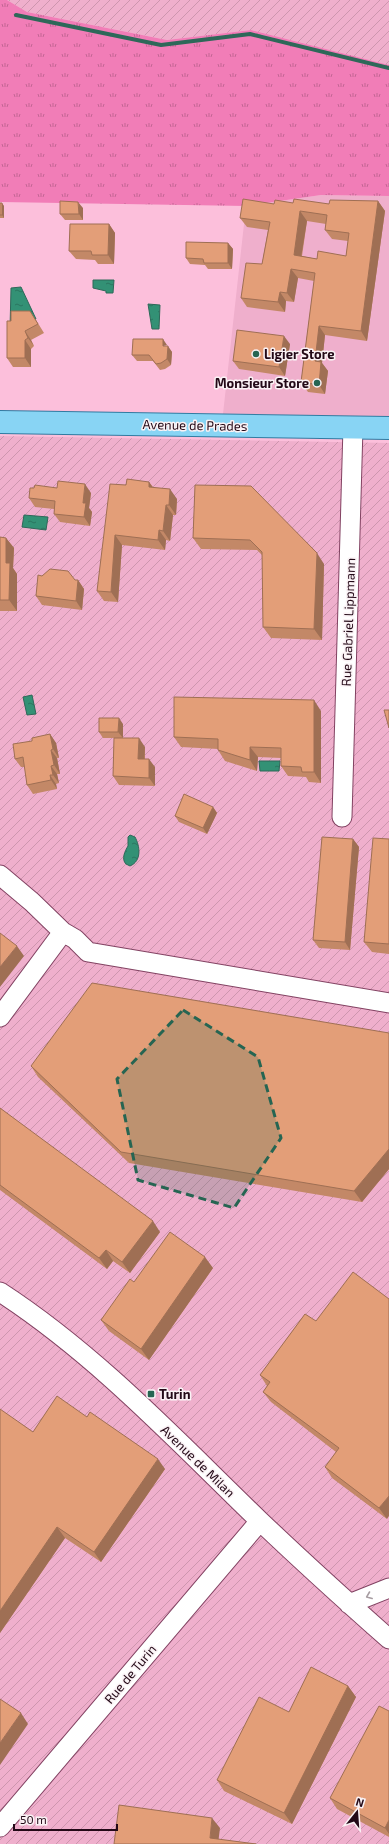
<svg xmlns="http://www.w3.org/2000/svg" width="389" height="1844" viewBox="0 0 389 1844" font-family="'Exo 2',sans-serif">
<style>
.built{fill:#efafcc}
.industrial{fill:url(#industrial-furrows)}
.grass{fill:url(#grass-tufts)}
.water{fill:url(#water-ripples);stroke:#2e6859}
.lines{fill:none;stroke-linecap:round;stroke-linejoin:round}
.stream{stroke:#2e6859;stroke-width:4}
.minor-casing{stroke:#824262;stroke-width:21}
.major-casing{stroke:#317ba1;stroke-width:24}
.minor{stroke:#fff;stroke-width:19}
.major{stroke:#88d4f4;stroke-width:22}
.wall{fill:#c38867;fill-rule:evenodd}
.shaded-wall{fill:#9f6f54}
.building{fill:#e39e78;stroke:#9f6f54;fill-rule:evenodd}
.oneway{stroke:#a79da2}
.marked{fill:#266552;fill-opacity:0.2;stroke:#266552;stroke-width:3;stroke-dasharray:8 5;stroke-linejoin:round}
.poi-dot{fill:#266552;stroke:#faf2f5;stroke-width:1.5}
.labels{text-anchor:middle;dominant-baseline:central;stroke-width:3;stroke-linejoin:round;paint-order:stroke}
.poi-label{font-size:13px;font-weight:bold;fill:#230917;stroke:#faf2f5;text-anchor:start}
.street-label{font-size:13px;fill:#230917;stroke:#faf2f5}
</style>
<defs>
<pattern id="industrial-furrows" width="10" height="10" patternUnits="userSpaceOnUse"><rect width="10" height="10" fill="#efafcc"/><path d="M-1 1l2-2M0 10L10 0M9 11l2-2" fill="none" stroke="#cd95ae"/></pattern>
<pattern id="grass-tufts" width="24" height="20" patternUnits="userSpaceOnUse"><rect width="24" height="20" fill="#f17db7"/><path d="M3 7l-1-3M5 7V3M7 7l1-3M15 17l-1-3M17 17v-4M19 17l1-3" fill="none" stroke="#c36594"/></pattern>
<pattern id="water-ripples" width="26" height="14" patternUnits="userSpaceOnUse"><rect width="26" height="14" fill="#339175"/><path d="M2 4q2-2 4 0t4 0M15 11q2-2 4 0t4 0" fill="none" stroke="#2b755f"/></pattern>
</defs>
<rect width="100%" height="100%" fill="#fcbfdb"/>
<path class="built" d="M 321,195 L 389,196 L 389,417 L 223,414 L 246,206 Z"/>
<path class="industrial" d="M 7,0 L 389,0 L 389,65 L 251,30 L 167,40 L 27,12 Z
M 0,436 L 389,443 L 389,1844 L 0,1844 Z"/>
<path class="grass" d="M 0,0 L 7,0 L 27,12 L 167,40 L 251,30 L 389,65 L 389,196 L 321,195 L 246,206 L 0,202 Z"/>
<path class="water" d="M 93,280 L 114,280 L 113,293 L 106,293 L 106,291 L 93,288 Z
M 21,287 L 36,319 L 10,329 L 11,288 Z
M 148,304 L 160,305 L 159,329 L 152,329 Z
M 24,515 L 48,517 L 46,530 L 22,527 Z
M 32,695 L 36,714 L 27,715 L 23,697 Z
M 259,761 L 280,761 L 279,771 L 260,771 Z
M 130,835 L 135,837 C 140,846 142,861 130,866 L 126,864 C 121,859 125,851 128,846 L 128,837 Z"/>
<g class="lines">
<path class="stream" d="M 16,15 L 161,45 L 250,34 L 389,68"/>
<g class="minor-casing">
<path id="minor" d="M 342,817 L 353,427
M 0,875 L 32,902 L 63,932 L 75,939 L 88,952 L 389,1003
M 0,1017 L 63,932
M 0,1292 C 97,1355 177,1441 260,1521 C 302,1561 345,1600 389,1639
M 349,1604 L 389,1588
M 0,1827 L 260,1521"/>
</g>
<g class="major-casing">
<path id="major" d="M 0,422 L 389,428"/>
</g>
<use href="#minor" class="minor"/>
<use href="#major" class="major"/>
</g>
<path class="wall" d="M 378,201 L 385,211 L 367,341 L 325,335 L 322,363 L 328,371 L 325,394 L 308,392 L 301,382 L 314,281 L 298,278 L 294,302 L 286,301 L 285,312 L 247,307 L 241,298 L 262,264 L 268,230 L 247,227 L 240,218 L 274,204 L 293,203 L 329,204 ZM 307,221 L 326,224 L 325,230 L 332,239 L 348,241 L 346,256 L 317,259 L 302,256 Z
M 0,203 L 4,206 L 4,218 L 0,218 Z
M 83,208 L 83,220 L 65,220 L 60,214 Z
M 109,224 L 115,233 L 114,264 L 98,264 L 95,260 L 76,259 L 69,251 Z
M 228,243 L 233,249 L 232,269 L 208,269 L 205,265 L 190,264 L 186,258 Z
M 36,320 L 44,333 L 31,340 L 34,346 L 31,349 L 31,367 L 13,367 L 7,358 L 7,321 Z
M 290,344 L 285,376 L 239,369 L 233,361 Z
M 167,346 L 172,352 L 171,365 L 165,369 L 160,370 L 153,361 L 137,361 L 132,355 Z
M 149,482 L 153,487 L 177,499 L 176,515 L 173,515 L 170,541 L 166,540 L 165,550 L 122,545 L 118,602 L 104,601 L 97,591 L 126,485 Z
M 195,485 L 324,564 L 322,640 L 271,638 L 263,627 L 262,555 L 257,550 L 201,549 L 193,538 Z
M 91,493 L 89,508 L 92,512 L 90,526 L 60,522 L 54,514 L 54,509 L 35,507 L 29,498 Z
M 0,537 L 6,538 L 14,548 L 13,568 L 17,574 L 17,611 L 0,611 Z
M 75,580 L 78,580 L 84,589 L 82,610 L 42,605 L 36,596 Z
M 321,711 L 321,783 L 309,782 L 306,777 L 288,776 L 281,766 L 281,758 L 258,757 L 257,771 L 225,761 L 218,750 L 218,749 L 181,747 L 174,737 Z
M 123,724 L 123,738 L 145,747 L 145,759 L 155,767 L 155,786 L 119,785 L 113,776 L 114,738 L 103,738 L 99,732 Z
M 50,734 L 56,743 L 59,758 L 57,758 L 60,774 L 57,774 L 59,783 L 56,784 L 57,789 L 33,794 L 27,785 L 25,767 L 21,767 L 15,759 L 32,741 Z
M 213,807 L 217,813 L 207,834 L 179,822 L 175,816 Z
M 353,839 L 359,847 L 350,950 L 319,948 L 313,940 Z
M 389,839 L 389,954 L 372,952 L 364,942 Z
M 389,1033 L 389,1169 L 362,1202 L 129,1163 L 38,1077 L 31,1066 Z
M 0,1108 L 160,1232 L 130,1273 L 113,1261 L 107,1269 L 0,1190 Z
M 213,1268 L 149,1360 L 109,1331 L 101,1320 L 134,1282 Z
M 305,1314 L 387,1519 L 332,1478 L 325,1467 L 336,1452 L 271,1402 L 263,1392 L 267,1386 L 260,1375 Z
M 33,1432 L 165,1469 L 101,1562 L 65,1538 L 0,1633 Z
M 348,1686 L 356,1697 L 292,1824 L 224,1791 L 217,1780 Z
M 389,1711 L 389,1837 L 337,1809 L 330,1798 Z"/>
<path class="shaded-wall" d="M 378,201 L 385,211 L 367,341 L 361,331 Z
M 78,202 L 83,208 L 83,220 L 79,214 Z
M 2,203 L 4,206 L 4,218 L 2,215 Z
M 300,211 L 307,221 L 300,264 L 294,255 Z
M 109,224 L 115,233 L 114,264 L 108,255 Z
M 228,243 L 233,249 L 232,269 L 228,263 Z
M 291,269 L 298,278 L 294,302 L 287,293 Z
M 280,292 L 286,301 L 285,312 L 278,302 Z
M 319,326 L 325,335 L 322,363 L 328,371 L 325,394 L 319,385 L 315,361 Z
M 25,331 L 31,340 L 34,346 L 28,338 Z
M 284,336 L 290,344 L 285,376 L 279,367 Z
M 163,339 L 167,345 L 163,346 Z
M 25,340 L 31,349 L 31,367 L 25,358 Z
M 168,346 L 172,352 L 171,365 L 167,359 Z
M 149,482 L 156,492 L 149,487 Z
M 85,484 L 91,493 L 89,508 L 92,512 L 90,526 L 84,517 L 83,503 Z
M 170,489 L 177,499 L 176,515 L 169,505 Z
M 166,505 L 173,515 L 170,541 L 163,531 Z
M 159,530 L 166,540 L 165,550 L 158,540 Z
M 115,535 L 122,545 L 118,602 L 111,592 Z
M 6,538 L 14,548 L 13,568 L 17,574 L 17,611 L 9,600 L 6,563 Z
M 317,553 L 324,564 L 322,640 L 314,629 Z
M 78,580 L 84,589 L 82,610 L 76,601 Z
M 314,700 L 321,711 L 321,783 L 314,772 Z
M 119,718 L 123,724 L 123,738 L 118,732 Z
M 50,734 L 56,743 L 59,758 L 53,749 Z
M 139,738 L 145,747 L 144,767 L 138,759 Z
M 250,747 L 258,757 L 257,771 L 250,760 Z
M 51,750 L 57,758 L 60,774 L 54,765 Z
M 149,759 L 155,767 L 155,786 L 149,778 Z
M 51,766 L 57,774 L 59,783 L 53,775 Z
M 50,775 L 56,784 L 57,789 L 51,780 Z
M 213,807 L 217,813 L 207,834 L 203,828 Z
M 353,839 L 359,847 L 350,950 L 345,942 Z
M 17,946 L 24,956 L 0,987 L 0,967 Z
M 389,1149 L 389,1169 L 362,1202 L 354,1191 Z
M 153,1221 L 160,1232 L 130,1273 L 122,1262 Z
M 106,1250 L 113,1261 L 107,1269 L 99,1258 Z
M 205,1257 L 213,1268 L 149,1360 L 141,1349 Z
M 158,1459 L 165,1469 L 101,1562 L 94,1552 Z
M 389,1496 L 389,1516 L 387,1519 L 379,1508 Z
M 57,1527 L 65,1538 L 0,1633 L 0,1611 Z
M 348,1686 L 356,1697 L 292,1824 L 284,1813 Z
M 21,1713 L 28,1724 L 0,1765 L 0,1743 Z
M 212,1818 L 220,1828 L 218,1844 L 210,1838 Z
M 389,1820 L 389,1834 L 385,1828 Z"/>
<path class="building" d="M 243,199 L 274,204 L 275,200 L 293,203 L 294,199 L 329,204 L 330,200 L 378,201 L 361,331 L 319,326 L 315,361 L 321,362 L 319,385 L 301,382 L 315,273 L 291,269 L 287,293 L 280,292 L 278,302 L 241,298 L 246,263 L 262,264 L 270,222 L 240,218 ZM 300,211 L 327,215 L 325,230 L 349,233 L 346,256 L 318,251 L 317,259 L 294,255 Z
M 60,201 L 78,202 L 79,214 L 60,214 Z
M 0,203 L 2,203 L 2,215 L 0,215 Z
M 70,224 L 109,224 L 108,255 L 92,255 L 91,251 L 69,251 Z
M 186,242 L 228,243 L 228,263 L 204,263 L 203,259 L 186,258 Z
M 11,311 L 30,311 L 38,324 L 25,331 L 28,338 L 25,340 L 25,358 L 7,358 L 7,321 L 11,321 Z
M 237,330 L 284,336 L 279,367 L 233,361 Z
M 133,339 L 163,339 L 163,346 L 168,346 L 167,359 L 161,363 L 156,364 L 149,355 L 132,355 Z
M 127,479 L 149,482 L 149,487 L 170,489 L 169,505 L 166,505 L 163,531 L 159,530 L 158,540 L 115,535 L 111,592 L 97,591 L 110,484 L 126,485 Z
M 58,481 L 85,484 L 83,503 L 86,503 L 84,517 L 54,514 L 55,501 L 29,498 L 30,488 L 34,488 L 35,485 L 57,488 Z
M 195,485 L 251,486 L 317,553 L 314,629 L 263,627 L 262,552 L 250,540 L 193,538 Z
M 0,537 L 6,538 L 6,563 L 10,563 L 9,600 L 0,600 Z
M 50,569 L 68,571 L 75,580 L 78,580 L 76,601 L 36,596 L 38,575 L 42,576 Z
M 174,697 L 314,700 L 314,772 L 302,772 L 301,767 L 281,766 L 281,748 L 250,747 L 250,760 L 218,750 L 218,739 L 174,737 Z
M 384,710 L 389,710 L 389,728 Z
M 99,718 L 119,718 L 118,732 L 99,732 Z
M 50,734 L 53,749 L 51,750 L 54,765 L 51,766 L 53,775 L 50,775 L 51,780 L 27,785 L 23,757 L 15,759 L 13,744 L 32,741 L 32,738 Z
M 114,738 L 139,738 L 138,759 L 149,759 L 149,778 L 113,776 Z
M 184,794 L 213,807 L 203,828 L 175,816 Z
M 322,837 L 353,839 L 345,942 L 313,940 Z
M 373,838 L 389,839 L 389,944 L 364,942 Z
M 0,933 L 17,946 L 0,967 Z
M 92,983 L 389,1033 L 389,1149 L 354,1191 L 121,1152 L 31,1066 Z
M 0,1108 L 153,1221 L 122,1262 L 106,1250 L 99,1258 L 0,1185 Z
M 170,1232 L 205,1257 L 141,1349 L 101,1320 L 130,1279 L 134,1282 Z
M 353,1272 L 389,1299 L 389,1496 L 379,1508 L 325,1467 L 339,1448 L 263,1392 L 270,1382 L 260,1375 L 305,1314 L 316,1321 Z
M 57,1396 L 87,1417 L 90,1412 L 158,1459 L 94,1552 L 57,1527 L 0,1611 L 0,1409 L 33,1432 Z
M 311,1667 L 348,1686 L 284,1813 L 217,1780 L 259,1697 L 289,1712 Z
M 0,1699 L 21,1713 L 0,1743 Z
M 379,1706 L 389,1711 L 389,1820 L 385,1828 L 330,1798 Z
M 119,1805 L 212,1818 L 210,1838 L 256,1844 L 114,1844 Z"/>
<defs><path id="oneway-chevron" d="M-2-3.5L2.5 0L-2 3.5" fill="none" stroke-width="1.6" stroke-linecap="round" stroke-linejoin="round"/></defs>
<use class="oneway" href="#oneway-chevron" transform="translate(369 1596) rotate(158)"/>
<path class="marked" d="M 183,1010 L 258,1057 L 281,1138 L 234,1208 L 138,1180 L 117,1079 Z"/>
<g class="poi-dot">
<circle cx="256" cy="354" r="4"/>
<circle cx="317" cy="383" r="4"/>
<rect x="147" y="1390" width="8" height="8" rx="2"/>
</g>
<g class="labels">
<g class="poi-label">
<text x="264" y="354">Ligier Store</text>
<text x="309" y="383" text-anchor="end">Monsieur Store</text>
<text x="159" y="1394">Turin</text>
</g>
<g class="street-label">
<text transform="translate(195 425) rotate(1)">Avenue de Prades</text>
<text transform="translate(348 622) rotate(-88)">Rue Gabriel Lippmann</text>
<text transform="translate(198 1461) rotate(44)">Avenue de Milan</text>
<text transform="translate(130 1674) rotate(-50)">Rue de Turin</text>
</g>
</g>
<g transform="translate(357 1812) rotate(17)" stroke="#faf2f5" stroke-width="3" paint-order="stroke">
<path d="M0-3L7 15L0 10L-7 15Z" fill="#230917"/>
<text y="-6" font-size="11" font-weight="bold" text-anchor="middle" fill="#230917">N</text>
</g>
<path d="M14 1824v6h103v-6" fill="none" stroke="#230917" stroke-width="2"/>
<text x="20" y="1824" font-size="12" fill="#230917" stroke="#faf2f5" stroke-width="3" paint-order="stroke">50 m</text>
</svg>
